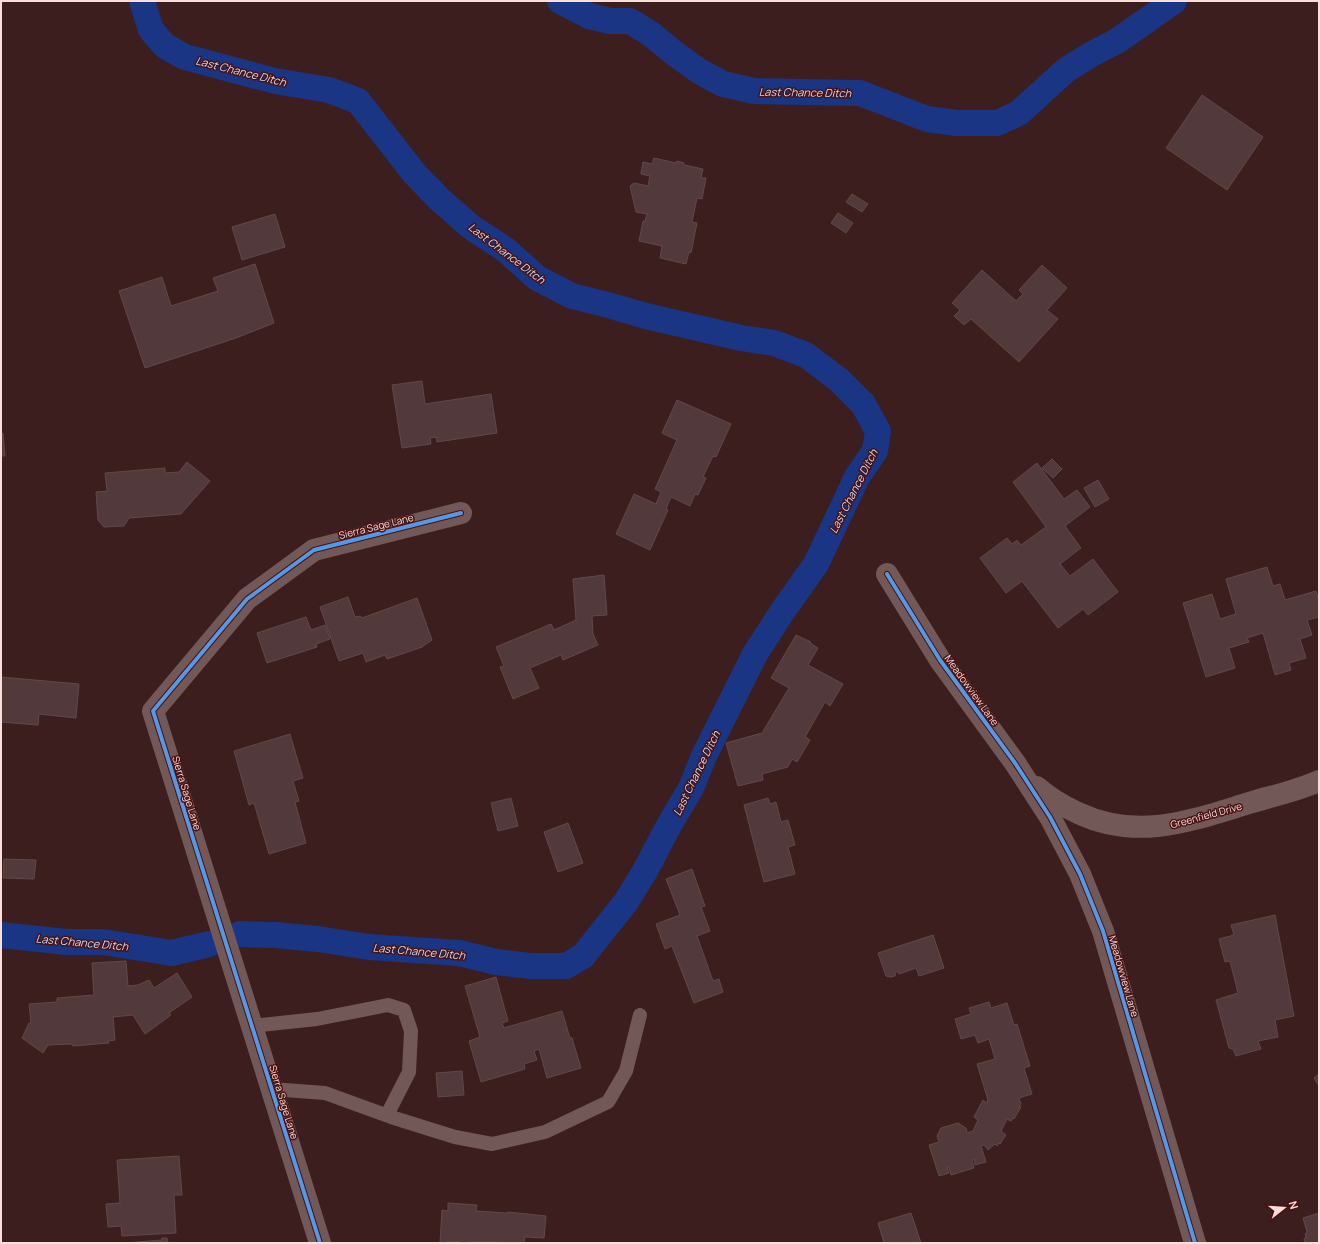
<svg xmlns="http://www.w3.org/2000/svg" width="1320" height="1244" viewBox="0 0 1320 1244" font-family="Manrope,sans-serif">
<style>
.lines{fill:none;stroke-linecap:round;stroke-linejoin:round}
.canal{stroke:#193583;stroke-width:26}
.building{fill:#523a3c;stroke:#61484b}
.service{stroke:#725958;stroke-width:14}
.minor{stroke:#725958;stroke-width:22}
.cycleway-casing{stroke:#491112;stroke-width:6}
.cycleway{stroke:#5399e6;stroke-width:4}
.labels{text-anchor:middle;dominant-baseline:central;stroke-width:3;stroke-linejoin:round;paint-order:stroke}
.street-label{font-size:10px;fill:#fbddda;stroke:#491112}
.water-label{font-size:11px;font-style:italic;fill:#d2def6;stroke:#491112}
</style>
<rect width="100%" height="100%" fill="#3c1e1f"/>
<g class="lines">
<path class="canal" d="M 142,1 L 151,30 L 165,46 L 185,57 L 275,81 L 329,90 L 358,101 L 414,173 L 439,199 L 471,227 L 506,250 L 537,278 L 572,296 L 608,305 L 646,316 L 741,338 L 774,343 L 806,355 L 839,380 L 863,404 L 878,431 L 875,451 L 857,477 L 816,564 L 782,612 L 755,654 L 704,756 L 691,788 L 668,827 L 645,871 L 626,902 L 583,956 L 566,966 L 531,966 L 496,962 L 459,953 L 369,947 L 318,939 L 275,935 L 240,934
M 560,1 L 589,16 L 610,21 L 630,21 L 651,34 L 674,53 L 699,71 L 723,84 L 754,91 L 860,93 L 927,119 L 957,123 L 997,123 L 1019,113 L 1066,70 L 1090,55 L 1117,41 L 1174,1
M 1,935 L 66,942 L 103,942 L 172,953 L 209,944"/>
</g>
<path class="building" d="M 1202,95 L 1263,137 L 1227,190 L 1166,148 Z
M 654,158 L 676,163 L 677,161 L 684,163 L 684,165 L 703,169 L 701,178 L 706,178 L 702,199 L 697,198 L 692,222 L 697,223 L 691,253 L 689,252 L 686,264 L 660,258 L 662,246 L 639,241 L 643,221 L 645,221 L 647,214 L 636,212 L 630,186 L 634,183 L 648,186 L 650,176 L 641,174 L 643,162 L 652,164 Z
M 852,194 L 868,204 L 862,212 L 846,202 Z
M 838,213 L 853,223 L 846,233 L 831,223 Z
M 275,214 L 285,247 L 242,260 L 232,227 Z
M 255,264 L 274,323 L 236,338 L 145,368 L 119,291 L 162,277 L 171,306 L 218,291 L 213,278 Z
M 1042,265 L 1067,288 L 1047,310 L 1058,319 L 1019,362 L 971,319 L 964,325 L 954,316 L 960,310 L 952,303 L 982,270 L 1016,301 L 1023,294 L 1019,290 Z
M 422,381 L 425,404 L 491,394 L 497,433 L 437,442 L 436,437 L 430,438 L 431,444 L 402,448 L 392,385 Z
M 677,400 L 731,424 L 716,457 L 713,456 L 703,477 L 706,478 L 698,495 L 695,494 L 690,506 L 671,497 L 666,509 L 668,510 L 650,550 L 616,534 L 634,494 L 656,504 L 661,492 L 655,489 L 677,440 L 662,433 Z
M 3,433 L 5,456 L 1,456 L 1,434 Z
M 1052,459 L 1062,469 L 1053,478 L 1042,468 Z
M 187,462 L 210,481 L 181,514 L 129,518 L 124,526 L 104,527 L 98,520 L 96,492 L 107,491 L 105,473 L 165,468 L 165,473 L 179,472 Z
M 1037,463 L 1064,499 L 1077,490 L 1090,507 L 1065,526 L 1081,548 L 1060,564 L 1070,576 L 1093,559 L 1118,592 L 1088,615 L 1083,609 L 1058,628 L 1022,581 L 1006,593 L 980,558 L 1007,538 L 1012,544 L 1017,540 L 1021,545 L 1046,527 L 1013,482 Z
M 1098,480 L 1109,499 L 1095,507 L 1084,488 Z
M 1267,567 L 1273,586 L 1280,584 L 1285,600 L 1316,591 L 1319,601 L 1319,617 L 1307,620 L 1312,635 L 1300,639 L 1306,658 L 1289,663 L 1291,670 L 1275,675 L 1263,633 L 1247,638 L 1249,642 L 1229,648 L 1235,668 L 1206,677 L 1183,603 L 1212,594 L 1220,619 L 1236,614 L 1226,579 Z
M 604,575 L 607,615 L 592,616 L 593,634 L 598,645 L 563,660 L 561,655 L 530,668 L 539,688 L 513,699 L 500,667 L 504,666 L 496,647 L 551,624 L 554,630 L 576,620 L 573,579 Z
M 348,597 L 355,617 L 360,616 L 362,618 L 417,598 L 432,640 L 422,647 L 387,659 L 385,655 L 366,662 L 363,653 L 339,661 L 320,607 Z
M 306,617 L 311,630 L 325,625 L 330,639 L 316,644 L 317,647 L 267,663 L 257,633 Z
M 796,635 L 811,642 L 810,643 L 818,648 L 808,665 L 843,684 L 830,706 L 825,702 L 805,737 L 810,740 L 797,762 L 792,759 L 788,767 L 762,774 L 763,780 L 738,786 L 726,743 L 762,733 L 789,688 L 771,678 Z
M 1,677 L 79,684 L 76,718 L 39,714 L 38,725 L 1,722 Z
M 290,734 L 303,778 L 293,781 L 299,801 L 295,802 L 306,843 L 269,854 L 254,803 L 249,805 L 234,751 Z
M 511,798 L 518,826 L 498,831 L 491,803 Z
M 768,798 L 770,804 L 776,802 L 781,822 L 788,820 L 795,845 L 788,847 L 795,874 L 764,882 L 744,805 Z
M 568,823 L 583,863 L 558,872 L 544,832 Z
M 4,859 L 36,860 L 34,879 L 3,878 Z
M 692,869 L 705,906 L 701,907 L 710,931 L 697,936 L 713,981 L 719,979 L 723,992 L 694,1003 L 672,946 L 665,949 L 656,924 L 680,915 L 666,879 Z
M 1275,915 L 1294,1016 L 1275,1020 L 1278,1037 L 1258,1041 L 1261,1049 L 1236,1056 L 1233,1049 L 1229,1048 L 1216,1000 L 1238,993 L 1230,961 L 1225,962 L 1219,939 L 1234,935 L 1231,925 Z
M 933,935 L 944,968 L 919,976 L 916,968 L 899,974 L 898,971 L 896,972 L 895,976 L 890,977 L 886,976 L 878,953 Z
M 126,961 L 128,986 L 138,985 L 149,980 L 154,988 L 177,973 L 192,997 L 169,1013 L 171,1015 L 145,1034 L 133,1015 L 113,1017 L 115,1040 L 108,1041 L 109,1043 L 73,1046 L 72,1044 L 48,1045 L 43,1053 L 22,1038 L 29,1023 L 31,1023 L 29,1004 L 57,1002 L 57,998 L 94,995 L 92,963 Z
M 496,977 L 508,1021 L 502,1023 L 504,1028 L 562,1011 L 570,1038 L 572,1038 L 581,1068 L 547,1078 L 539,1049 L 534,1051 L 537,1060 L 524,1064 L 525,1069 L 481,1082 L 469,1041 L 480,1037 L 465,986 Z
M 989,1002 L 991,1008 L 1007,1003 L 1014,1025 L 1017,1024 L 1030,1066 L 1024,1068 L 1032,1094 L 1019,1098 L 1021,1104 L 1019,1106 L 1021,1107 L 1014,1119 L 1013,1118 L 1011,1121 L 1007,1119 L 1001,1131 L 1006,1135 L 1000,1144 L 999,1143 L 997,1146 L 995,1144 L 988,1150 L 984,1145 L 981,1146 L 986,1162 L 975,1165 L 974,1159 L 972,1160 L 974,1168 L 951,1175 L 949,1167 L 947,1167 L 949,1173 L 939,1176 L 929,1145 L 939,1142 L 937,1136 L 941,1128 L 958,1123 L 966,1128 L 967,1133 L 973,1131 L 978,1120 L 974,1117 L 983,1100 L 987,1103 L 988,1100 L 977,1064 L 995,1059 L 989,1039 L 978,1043 L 975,1035 L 961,1039 L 955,1019 L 971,1014 L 969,1008 Z
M 462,1071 L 464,1095 L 438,1097 L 436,1073 Z
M 1319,1074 L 1319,1086 L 1314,1078 Z
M 179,1156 L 182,1195 L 174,1195 L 176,1233 L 122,1236 L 121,1226 L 108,1227 L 106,1204 L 120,1203 L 117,1160 Z
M 448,1203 L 477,1205 L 476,1211 L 507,1213 L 508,1212 L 546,1216 L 544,1238 L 525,1237 L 524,1243 L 463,1241 L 440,1243 L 442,1210 L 448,1211 Z
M 911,1213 L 921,1243 L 884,1243 L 878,1223 Z
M 1319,1213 L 1319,1243 L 1305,1243 L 1304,1239 L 1306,1237 L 1305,1234 L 1307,1232 L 1303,1218 Z
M 162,1238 L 167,1238 L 168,1243 L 124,1243 L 162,1240 Z"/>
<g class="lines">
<path class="service" d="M 252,1026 L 317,1019 L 388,1005 L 404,1010 L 411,1031 L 409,1072 L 387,1115
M 271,1089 L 325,1093 L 391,1117 L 455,1137 L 492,1144 L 545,1132 L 608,1102 L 626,1071 L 640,1015"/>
<path class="minor" d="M 887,574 L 940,660 L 1015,763 L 1050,817 L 1080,874 L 1103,931 L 1195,1243
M 1037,787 C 1049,798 1063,806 1078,813 C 1138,841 1190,821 1249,803 C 1272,796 1297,791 1319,781
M 320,1243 L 153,711 L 247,599 L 314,550 L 461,513"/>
<g class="cycleway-casing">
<path id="cycleway" d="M 887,574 L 940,660 L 1015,763 L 1050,817 L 1080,874 L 1103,931 L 1195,1243
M 320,1243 L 153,711 L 247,599 L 314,550 L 461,513"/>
</g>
<use href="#cycleway" class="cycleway"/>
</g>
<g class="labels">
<g class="street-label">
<text transform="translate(376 526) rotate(-14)">Sierra Sage Lane</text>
<text transform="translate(972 690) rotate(54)">Meadowview Lane</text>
<text transform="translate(187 793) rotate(73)">Sierra Sage Lane</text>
<text transform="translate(1206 815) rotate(-15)">Greenfield Drive</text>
<text transform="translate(1124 976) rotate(74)">Meadowview Lane</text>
<text transform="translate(284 1102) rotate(73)">Sierra Sage Lane</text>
</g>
<g class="water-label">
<text transform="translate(241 71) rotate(14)">Last Chance Ditch</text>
<text transform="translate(805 92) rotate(1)">Last Chance Ditch</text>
<text transform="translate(507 253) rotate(37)">Last Chance Ditch</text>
<text transform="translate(853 491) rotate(-63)">Last Chance Ditch</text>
<text transform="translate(696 773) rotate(-64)">Last Chance Ditch</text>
<text transform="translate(82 942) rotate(5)">Last Chance Ditch</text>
<text transform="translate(419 951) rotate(5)">Last Chance Ditch</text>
</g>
</g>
<rect width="1320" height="1244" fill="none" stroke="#fbddda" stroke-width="4"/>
<g transform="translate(1284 1208) rotate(73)" stroke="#491112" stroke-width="3" paint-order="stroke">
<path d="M0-3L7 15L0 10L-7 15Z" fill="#fbddda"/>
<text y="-6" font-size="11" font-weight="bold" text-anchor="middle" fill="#fbddda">N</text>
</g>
</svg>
